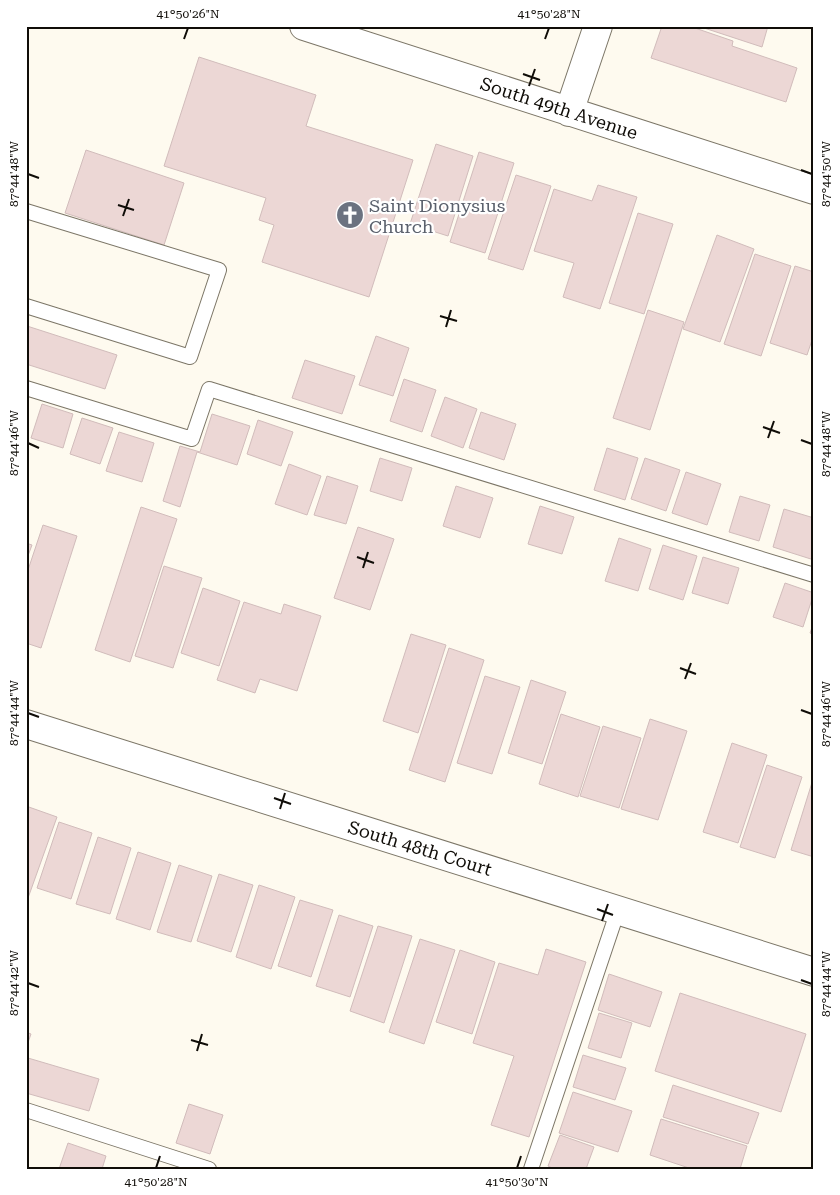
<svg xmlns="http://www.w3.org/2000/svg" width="840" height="1195" viewBox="0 0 840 1195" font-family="'Roboto Serif',serif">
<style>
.building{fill:#ecd7d5;stroke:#d1bcbb}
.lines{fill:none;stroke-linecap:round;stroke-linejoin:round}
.lane-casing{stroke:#7c7667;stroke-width:16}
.street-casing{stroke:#7c7667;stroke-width:30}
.lane{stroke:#fff;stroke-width:14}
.street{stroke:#fff;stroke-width:28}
.ticks{fill:none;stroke:#100d08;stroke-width:2}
.labels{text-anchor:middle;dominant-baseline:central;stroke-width:4.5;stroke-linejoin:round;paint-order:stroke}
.street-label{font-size:18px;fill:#100d08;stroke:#fff}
.worship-label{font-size:18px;fill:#5b616d;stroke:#fff;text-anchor:start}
.neatline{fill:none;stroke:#100d08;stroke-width:2}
.ticks-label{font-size:12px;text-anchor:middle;fill:#100d08}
</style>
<rect width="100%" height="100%" fill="#fefaef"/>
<path class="building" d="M 662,26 L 689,26 L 733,41 L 732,46 L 797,68 L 786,102 L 651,58 Z
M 698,26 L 768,26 L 762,47 Z
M 199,57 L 316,95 L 306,126 L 413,160 L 369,297 L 262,262 L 274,225 L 259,220 L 266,198 L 164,166 Z
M 436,144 L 473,156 L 448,236 L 410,224 Z
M 86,150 L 184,183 L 164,245 L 65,213 Z
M 479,152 L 514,163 L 485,253 L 450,242 Z
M 516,175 L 551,186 L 523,270 L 488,259 Z
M 598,185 L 637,197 L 600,309 L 563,297 L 574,263 L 534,251 L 554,189 L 592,201 Z
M 638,213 L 673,224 L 644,314 L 609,303 Z
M 717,235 L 754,249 L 720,342 L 683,329 Z
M 755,254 L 791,266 L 761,356 L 724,344 Z
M 795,266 L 814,272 L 814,334 L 807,355 L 770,343 Z
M 648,310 L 684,322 L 650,430 L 613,418 Z
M 27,326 L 117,355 L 105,389 L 26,364 Z
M 376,336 L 409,348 L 393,396 L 359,385 Z
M 305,360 L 355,376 L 342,414 L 292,398 Z
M 404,379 L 436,390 L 422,432 L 390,421 Z
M 445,397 L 477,409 L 463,448 L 431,436 Z
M 42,404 L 73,414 L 63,448 L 31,438 Z
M 481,412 L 516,424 L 504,460 L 469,448 Z
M 212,414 L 250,426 L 237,465 L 197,452 L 180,507 L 163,501 L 180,446 L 200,452 Z
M 82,418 L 113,428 L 100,464 L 70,454 Z
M 258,420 L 293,432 L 281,466 L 247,454 Z
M 119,432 L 154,443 L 142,482 L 106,471 Z
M 607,448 L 638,458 L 625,500 L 594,490 Z
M 380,458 L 412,468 L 402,501 L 370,491 Z
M 645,458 L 680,470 L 666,511 L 631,499 Z
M 289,464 L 321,476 L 307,515 L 275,504 Z
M 686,472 L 721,484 L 707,525 L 672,513 Z
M 327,476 L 358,486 L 346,524 L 314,515 Z
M 456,486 L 493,498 L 480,538 L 443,526 Z
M 740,496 L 770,505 L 759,541 L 729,532 Z
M 540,506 L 574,517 L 562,554 L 528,544 Z
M 141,507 L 177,519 L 130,662 L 95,650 Z
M 784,509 L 814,518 L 814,560 L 773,547 Z
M 43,525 L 77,536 L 41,648 L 26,643 L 26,576 Z
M 358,527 L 394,539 L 370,610 L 334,598 Z
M 619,538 L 651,549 L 638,591 L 605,581 Z
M 26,543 L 32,545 L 26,561 Z
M 663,545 L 697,556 L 683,600 L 649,589 Z
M 703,557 L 739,568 L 728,604 L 692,593 Z
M 164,566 L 202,578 L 173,668 L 135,656 Z
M 785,583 L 814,593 L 803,627 L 773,617 Z
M 203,588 L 240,601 L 219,666 L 181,653 Z
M 244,602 L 281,614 L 284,604 L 321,616 L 297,691 L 260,679 L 255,693 L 217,680 Z
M 814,622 L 814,635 L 810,633 Z
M 411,634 L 446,645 L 418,733 L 383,721 Z
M 449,648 L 484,660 L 445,782 L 409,770 Z
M 485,676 L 520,687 L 492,774 L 457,763 Z
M 531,680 L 566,692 L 542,764 L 508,753 Z
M 561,714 L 600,727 L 578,797 L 539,784 Z
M 650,719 L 687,731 L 658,820 L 621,809 Z
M 603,726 L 641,738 L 619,808 L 580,796 Z
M 732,743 L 767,755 L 738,843 L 703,832 Z
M 767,765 L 802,777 L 775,858 L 740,847 Z
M 814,776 L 814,857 L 791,850 Z
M 26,806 L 57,817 L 28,898 L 26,897 Z
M 59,822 L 92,833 L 71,899 L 37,888 Z
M 98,837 L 131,848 L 110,914 L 76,904 Z
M 138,852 L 171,863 L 150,930 L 116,919 Z
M 179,865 L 212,876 L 191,942 L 157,932 Z
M 219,874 L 253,885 L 231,952 L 197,941 Z
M 259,885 L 295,897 L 271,969 L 236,957 Z
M 300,900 L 333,910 L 311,977 L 278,966 Z
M 339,915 L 373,926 L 350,997 L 316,986 Z
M 378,926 L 412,936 L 384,1023 L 350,1011 Z
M 420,939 L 455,950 L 424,1044 L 389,1032 Z
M 546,949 L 586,962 L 529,1137 L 491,1125 L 514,1056 L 473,1043 L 499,963 L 538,975 Z
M 460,950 L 495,962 L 472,1034 L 436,1022 Z
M 609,974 L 662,992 L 650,1027 L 598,1010 Z
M 680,993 L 806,1034 L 781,1112 L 655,1071 Z
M 599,1013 L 632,1023 L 621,1058 L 588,1048 Z
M 26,1032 L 31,1034 L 26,1048 Z
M 583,1055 L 626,1068 L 615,1100 L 573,1087 Z
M 28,1058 L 99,1079 L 89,1111 L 26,1093 Z
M 673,1085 L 759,1113 L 748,1144 L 663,1117 Z
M 573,1092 L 632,1111 L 618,1152 L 559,1133 Z
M 189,1104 L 223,1115 L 210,1154 L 176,1143 Z
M 661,1119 L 747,1146 L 740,1169 L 692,1169 L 650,1155 Z
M 560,1135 L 594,1147 L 586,1169 L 554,1169 L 548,1166 Z
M 68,1143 L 106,1156 L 102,1169 L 59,1169 Z"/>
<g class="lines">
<g class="lane-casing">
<path id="lane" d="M 26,211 L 219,270 L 190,357 L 26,306
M 26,388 L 192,439 L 209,389 L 814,575
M 26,1110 L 209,1169
M 531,1169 L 618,910"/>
</g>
<g class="street-casing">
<path id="street" d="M 304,26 L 814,190
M 569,112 L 598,26
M 26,724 L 814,972"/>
</g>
<use href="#lane" class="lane"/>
<use href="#street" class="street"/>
</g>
<path class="ticks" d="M 184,39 L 188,28M 545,39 L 549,28M 523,74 L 540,80M 529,86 L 535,69M 801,170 L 812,174M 28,174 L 39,178M 118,205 L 134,210M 123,216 L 129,199M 440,316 L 457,321M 446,327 L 451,310M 763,427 L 780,433M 768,438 L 774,421M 801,440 L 812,444M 28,443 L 39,448M 357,557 L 374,563M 363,568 L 368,552M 680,668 L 696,674M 685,679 L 691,663M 801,710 L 812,714M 28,713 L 39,717M 274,798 L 291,804M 280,809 L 285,793M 597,909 L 613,915M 602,921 L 608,904M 801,980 L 812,984M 28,983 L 39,987M 191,1040 L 208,1045M 197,1051 L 202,1034M 156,1168 L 160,1156M 517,1168 L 521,1156"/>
<defs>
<g id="church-disc" transform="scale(1.4375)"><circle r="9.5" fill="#6b7280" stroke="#fff"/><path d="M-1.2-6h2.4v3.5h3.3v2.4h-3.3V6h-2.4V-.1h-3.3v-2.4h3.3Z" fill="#fff"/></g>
</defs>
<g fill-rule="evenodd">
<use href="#church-disc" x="350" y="215"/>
</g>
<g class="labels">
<g class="street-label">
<text transform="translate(559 108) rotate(18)">South 49th Avenue</text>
<text transform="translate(420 848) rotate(17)">South 48th Court</text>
</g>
<g class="worship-label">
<text x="369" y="205">Saint Dionysius<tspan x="369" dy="21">Church</tspan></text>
</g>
</g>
<rect width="840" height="1195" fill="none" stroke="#ffffff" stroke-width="55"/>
<rect x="28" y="28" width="784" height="1140" class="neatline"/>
<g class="ticks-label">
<text x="188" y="18">41°50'26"N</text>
<text x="549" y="18">41°50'28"N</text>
<text transform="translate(14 174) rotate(-90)" y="4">87°44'48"W</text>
<text transform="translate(826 174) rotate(-90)" y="4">87°44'50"W</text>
<text transform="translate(14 443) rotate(-90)" y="4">87°44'46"W</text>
<text transform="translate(826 444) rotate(-90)" y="4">87°44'48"W</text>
<text transform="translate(14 713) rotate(-90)" y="4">87°44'44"W</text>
<text transform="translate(826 714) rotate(-90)" y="4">87°44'46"W</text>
<text transform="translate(14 983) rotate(-90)" y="4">87°44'42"W</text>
<text transform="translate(826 984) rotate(-90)" y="4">87°44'44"W</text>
<text x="156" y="1186">41°50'28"N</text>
<text x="517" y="1186">41°50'30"N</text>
</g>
</svg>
